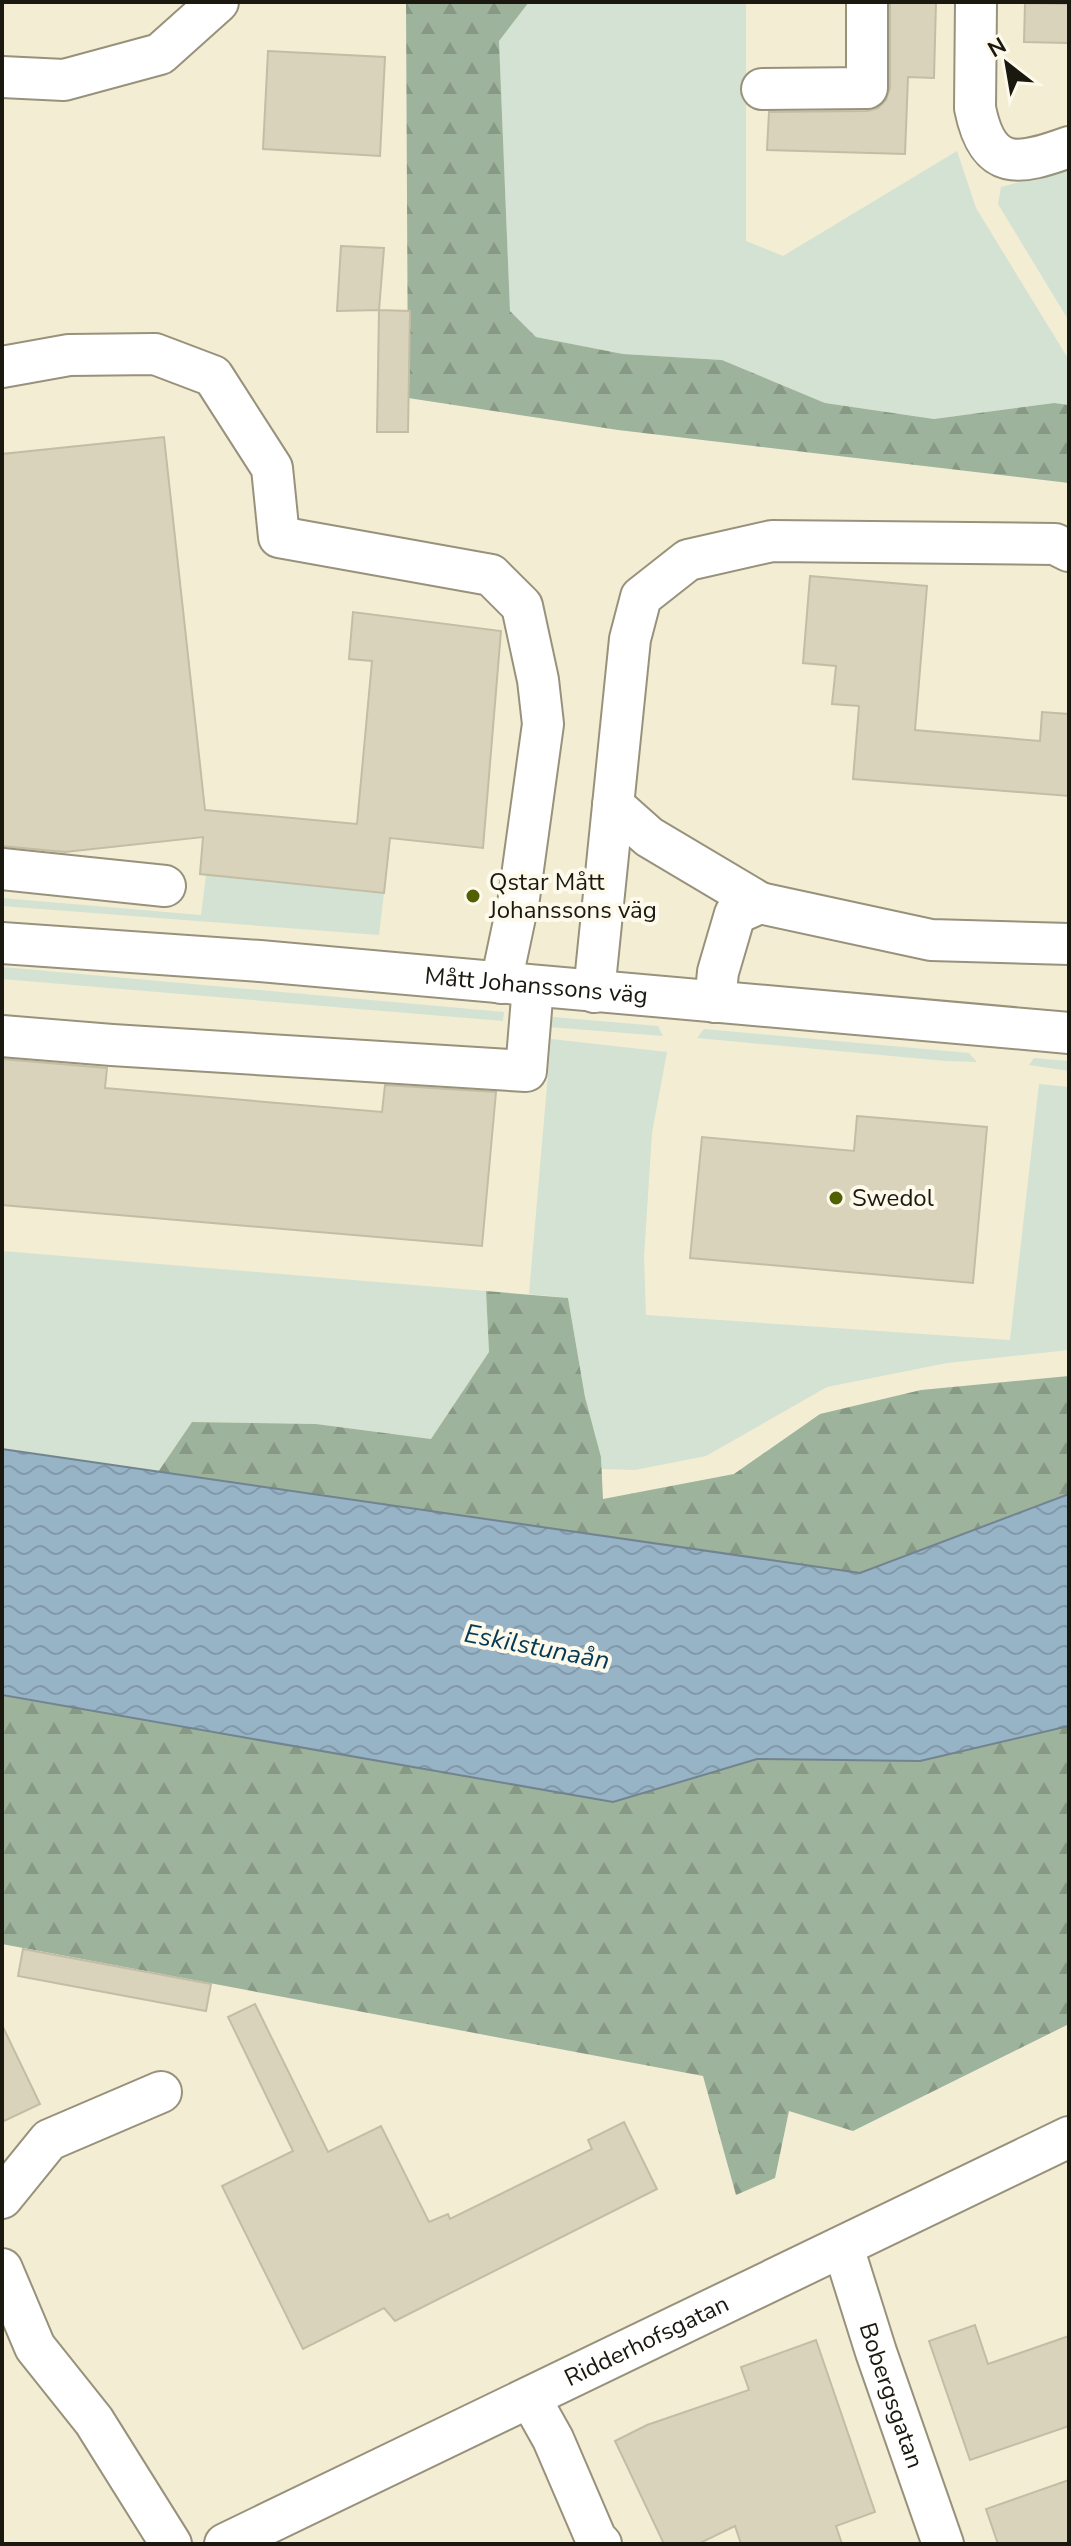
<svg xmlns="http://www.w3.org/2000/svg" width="1071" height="2546" viewBox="0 0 1071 2546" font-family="'Nunito Sans',sans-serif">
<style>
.green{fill:#d3e2d2}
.forest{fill:url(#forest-firs)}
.water{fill:url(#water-waves);stroke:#72848f;stroke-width:2}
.building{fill:#dad3bb;stroke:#c3bda5;stroke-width:2}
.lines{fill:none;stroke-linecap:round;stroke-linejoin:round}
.minor-casing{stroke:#98917b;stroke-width:44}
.minor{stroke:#fff;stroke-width:40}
.poi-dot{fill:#516003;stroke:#fefaeb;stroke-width:3}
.labels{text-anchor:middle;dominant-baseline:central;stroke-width:8;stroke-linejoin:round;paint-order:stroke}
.poi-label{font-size:24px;fill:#1a180f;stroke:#fefaeb;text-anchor:start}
.street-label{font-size:24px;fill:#1a180f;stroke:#fefaeb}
.water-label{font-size:26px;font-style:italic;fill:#053a56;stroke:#fefaeb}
</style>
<defs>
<pattern id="forest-firs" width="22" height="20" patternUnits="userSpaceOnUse" patternTransform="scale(2)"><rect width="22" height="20" fill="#9db39c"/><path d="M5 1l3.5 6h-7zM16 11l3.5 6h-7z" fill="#879985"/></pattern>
<pattern id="water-waves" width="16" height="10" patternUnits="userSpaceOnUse" patternTransform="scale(2)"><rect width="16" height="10" fill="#97b3c6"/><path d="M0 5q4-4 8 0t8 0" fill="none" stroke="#8299a9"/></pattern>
</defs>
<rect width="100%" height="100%" fill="#f3edd4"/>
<path class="green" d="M 529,2 L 746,2 L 746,241 L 783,256 L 957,151 L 976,208 L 1069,360 L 1069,405 L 1054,403 L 934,419 L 825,403 L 722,360 L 623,354 L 536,337 L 510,311 L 499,41 Z
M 1069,169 L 1069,321 L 998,204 L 1001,187 Z
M 206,875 L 384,893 L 379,935 L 2,906 L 2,898 L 201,915 Z
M 2,967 L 504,1012 L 503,1021 L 2,979 Z
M 553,1017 L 658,1026 L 663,1036 L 549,1027 Z
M 704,1029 L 969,1053 L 977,1062 L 946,1061 L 697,1038 Z
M 551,1039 L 667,1052 L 652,1133 L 644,1257 L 646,1315 L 1010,1340 L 1039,1084 L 1069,1087 L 1069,1350 L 947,1363 L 827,1387 L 706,1456 L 635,1470 L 602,1469 L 601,1457 L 585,1397 L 568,1298 L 529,1294 Z
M 1034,1058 L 1069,1061 L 1069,1071 L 1029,1065 Z
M 2,1251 L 486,1291 L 489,1352 L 431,1439 L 316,1424 L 192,1422 L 158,1472 L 2,1448 Z"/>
<path class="forest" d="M 406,2 L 529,2 L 499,41 L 510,311 L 536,337 L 623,354 L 722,360 L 825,403 L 934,419 L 1054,403 L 1069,405 L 1069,483 L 618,430 L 408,398 Z
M 486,1291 L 568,1298 L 585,1397 L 601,1457 L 603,1499 L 734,1474 L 820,1414 L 921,1390 L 1069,1376 L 1069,1494 L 860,1573 L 158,1472 L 192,1422 L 316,1424 L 431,1439 L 489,1352 Z
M 2,1695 L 613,1802 L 757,1759 L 920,1761 L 1069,1726 L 1069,2024 L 853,2131 L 789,2111 L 775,2178 L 736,2195 L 703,2076 L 2,1944 Z"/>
<path class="water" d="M 2,1449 L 860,1573 L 1069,1494 L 1069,1726 L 920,1761 L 757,1759 L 613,1802 L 2,1695 Z"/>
<path class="building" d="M 890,2 L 936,2 L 934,78 L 908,77 L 905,154 L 767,150 L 769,112 L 867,111 L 878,108 L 886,100 L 890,88 Z
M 1025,3 L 1069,4 L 1069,43 L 1024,42 Z
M 268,51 L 385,57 L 380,156 L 263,149 Z
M 341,246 L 384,248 L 379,310 L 337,311 Z
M 379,310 L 410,311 L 408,432 L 377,432 Z
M 164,437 L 205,810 L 357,824 L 372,661 L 349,659 L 353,612 L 501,631 L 483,848 L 390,838 L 384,893 L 200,874 L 203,837 L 65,852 L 2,846 L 2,454 Z
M 810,576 L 927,586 L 915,730 L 1040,741 L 1042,712 L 1069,714 L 1069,796 L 853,779 L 859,706 L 832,704 L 836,666 L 803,663 Z
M 2,1059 L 107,1068 L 105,1088 L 382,1112 L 385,1085 L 496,1092 L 482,1246 L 2,1205 Z
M 857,1116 L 987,1127 L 973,1283 L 690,1258 L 702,1137 L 854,1151 Z
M 23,1949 L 211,1984 L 206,2011 L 18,1976 Z
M 255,2004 L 328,2152 L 381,2126 L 429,2222 L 448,2214 L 450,2219 L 592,2149 L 588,2140 L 624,2122 L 657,2189 L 395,2321 L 384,2308 L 303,2349 L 222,2186 L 293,2151 L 228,2017 Z
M 2,2025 L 40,2104 L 2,2122 Z
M 975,2325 L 988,2364 L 1069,2336 L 1069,2426 L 970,2460 L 929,2341 Z
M 816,2340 L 875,2512 L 836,2526 L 842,2544 L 741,2544 L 735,2526 L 698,2544 L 664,2544 L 615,2441 L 647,2425 L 749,2390 L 741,2367 Z
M 1069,2480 L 1069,2544 L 998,2544 L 986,2509 Z"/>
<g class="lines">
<g class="minor-casing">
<g id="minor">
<path d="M 976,2 L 975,108 C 988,173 1019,165 1069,147"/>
<path d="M 2,77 L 64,80 L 160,54 L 218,2"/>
<path d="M 762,89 L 867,88 L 867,2"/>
<path d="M 2,367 L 69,355 L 155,354 L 213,376 L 272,468 L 279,537 L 491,575 L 522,606 L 538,680 L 543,724 L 519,898 L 501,983"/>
<path d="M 613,805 L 649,837 L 760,903"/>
<path d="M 2,869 L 165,886"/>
<path id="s1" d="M 2,943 L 260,961 L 1069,1033"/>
<path d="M 594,992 L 630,639 L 641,597 L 688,560 L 772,541 L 1055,544 L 1069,551"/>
<path d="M 715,1002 L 718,972 L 735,914 L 760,903 L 931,940 L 1069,944"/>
<path d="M 2,1036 L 112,1045 L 526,1071 L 533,986"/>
<path d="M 2,2198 L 49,2140 L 161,2092"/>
<path id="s2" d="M 843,2247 L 876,2352 L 943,2544"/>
<path d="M 2,2269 L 35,2347 L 94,2421 L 171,2544"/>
<path d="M 530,2398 L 553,2439 L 596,2539 L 601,2544"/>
<path id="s3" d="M 225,2544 L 1069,2137"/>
</g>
</g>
<use href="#minor" class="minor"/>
</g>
<g class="poi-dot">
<circle cx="473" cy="896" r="8"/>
<circle cx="836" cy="1198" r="8"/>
</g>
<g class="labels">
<g class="poi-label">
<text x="489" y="882">Qstar Mått<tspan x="489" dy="28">Johanssons väg</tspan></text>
<text x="852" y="1198">Swedol</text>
</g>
<g class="street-label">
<text stroke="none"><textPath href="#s1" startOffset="536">Mått Johanssons väg</textPath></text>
<text stroke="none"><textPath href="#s3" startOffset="468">Ridderhofsgatan</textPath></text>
<text stroke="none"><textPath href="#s2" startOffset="156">Bobergsgatan</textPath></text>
</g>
<g class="water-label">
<text transform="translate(537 1647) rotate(11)">Eskilstunaån</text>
</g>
</g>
<rect width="1071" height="2546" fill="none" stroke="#1a180f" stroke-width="8"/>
<g transform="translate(1007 64) rotate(329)" stroke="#fefaeb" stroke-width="6" paint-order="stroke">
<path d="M0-6L14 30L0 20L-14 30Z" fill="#1a180f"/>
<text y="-12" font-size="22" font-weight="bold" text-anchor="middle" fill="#1a180f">N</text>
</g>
</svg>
